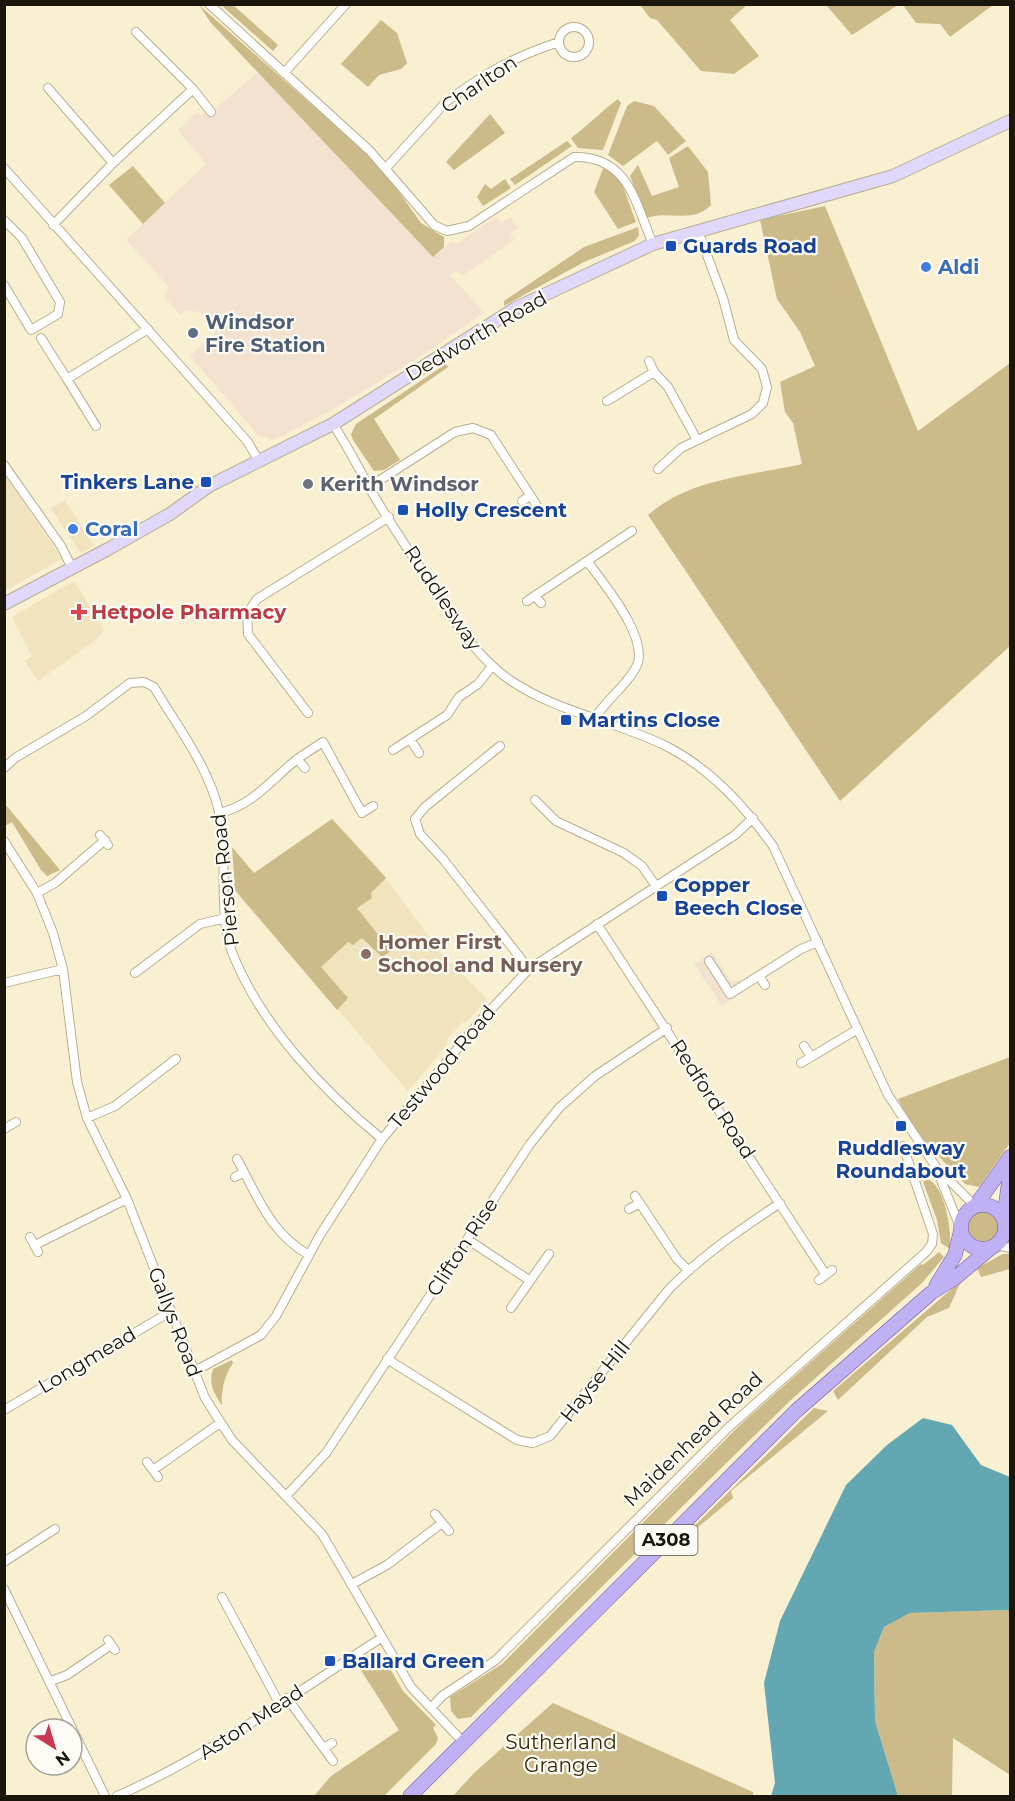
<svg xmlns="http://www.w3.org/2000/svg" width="1015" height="1801" viewBox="0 0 1015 1801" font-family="Montserrat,sans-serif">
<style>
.built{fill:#f0e3be}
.industrial{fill:#f3e2d0}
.green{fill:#ccbb89}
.water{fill:#63a7b2}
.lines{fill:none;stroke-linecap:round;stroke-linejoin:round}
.minor-casing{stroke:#b8af92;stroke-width:10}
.secondary-casing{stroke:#b8af92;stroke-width:14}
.primary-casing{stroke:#6b589e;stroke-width:15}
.minor{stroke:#fff;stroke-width:8}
.secondary{stroke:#e0d7fa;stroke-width:12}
.primary{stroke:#c0b0f4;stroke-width:14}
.transit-dot{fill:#1a4fb4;stroke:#fefcf6;stroke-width:2}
.shop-dot{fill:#3f7fe0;stroke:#fefcf6;stroke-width:2}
.service-dot{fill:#5c6f8a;stroke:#fefcf6;stroke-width:2}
.worship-dot{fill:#6b7280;stroke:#fefcf6;stroke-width:2}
.health-dot{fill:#e0444e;stroke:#fefcf6;stroke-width:2}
.education-dot{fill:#8d6e63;stroke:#fefcf6;stroke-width:2}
.labels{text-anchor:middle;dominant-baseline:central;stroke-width:4.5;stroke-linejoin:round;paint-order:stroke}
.shield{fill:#fefcf6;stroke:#5e5b52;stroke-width:1.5}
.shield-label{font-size:18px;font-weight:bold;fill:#1a160c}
.street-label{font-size:20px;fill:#1a160c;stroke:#fefcf6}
.transit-label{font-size:20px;font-weight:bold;fill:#164399;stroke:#fefcf6;text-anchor:start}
.shop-label{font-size:20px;font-weight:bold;fill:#366cbe;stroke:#fefcf6;text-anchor:start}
.service-label{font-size:20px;font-weight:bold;fill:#4e5e75;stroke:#fefcf6;text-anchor:start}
.worship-label{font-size:20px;font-weight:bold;fill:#5b616d;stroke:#fefcf6;text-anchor:start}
.health-label{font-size:20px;font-weight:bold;fill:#be3a42;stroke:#fefcf6;text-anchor:start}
.education-label{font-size:20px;font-weight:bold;fill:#785e54;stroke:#fefcf6;text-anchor:start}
.park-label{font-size:20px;fill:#362900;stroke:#fefcf6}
</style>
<rect width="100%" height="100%" fill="#f9efd1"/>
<path class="built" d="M 4,474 L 62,559 L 5,591 L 4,591 Z
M 65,500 L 94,546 L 81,553 L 51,509 Z
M 74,581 L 104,630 L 94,641 L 38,681 L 25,661 L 32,657 L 12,617 Z
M 332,819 L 377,866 L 440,952 L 487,999 L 468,1021 L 462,1023 L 448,1038 L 446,1046 L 408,1091 L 235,891 Z"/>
<path class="industrial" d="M 258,72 L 433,257 L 451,242 L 456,244 L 497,216 L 501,223 L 511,217 L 518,228 L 510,234 L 514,240 L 477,266 L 462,276 L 456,270 L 450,275 L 484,312 L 429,351 L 340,405 L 275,440 L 258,435 L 190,356 L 218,330 L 199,312 L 187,310 L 181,315 L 163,296 L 169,290 L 167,285 L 126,240 L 206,164 L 178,130 L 198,112 L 201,115 L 212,105 L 215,109 Z
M 712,952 L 731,981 L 740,980 L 746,990 L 722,1006 L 694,964 Z"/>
<path class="green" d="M 199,5 L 380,165 L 421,223 L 444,237 L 444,247 L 433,257 L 211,23 Z
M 221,5 L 233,5 L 278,45 L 273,51 Z
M 640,5 L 747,5 L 730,20 L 759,56 L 734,74 L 701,71 L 657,20 L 650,18 Z
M 826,5 L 898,5 L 852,35 Z
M 903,5 L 993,5 L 950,37 L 940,24 L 916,23 Z
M 381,20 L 397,33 L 407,63 L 401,69 L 379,75 L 368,87 L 341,64 Z
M 618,99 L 621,103 L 603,150 L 578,148 L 571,138 C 588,126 601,111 618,99 Z
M 634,101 L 654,106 L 686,141 L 668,155 L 657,141 L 623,166 L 608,155 L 627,106 Z
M 490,114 L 505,133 L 454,170 L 446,162 Z
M 567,141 L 572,146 L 515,185 L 510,179 Z
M 688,146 L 708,172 L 711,205 C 694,224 668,210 646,218 L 630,176 L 638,165 L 652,196 L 679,187 L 669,158 Z
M 133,166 L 165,203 L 143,224 L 109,185 Z
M 604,166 L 621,181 L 636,222 L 618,229 L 594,192 Z
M 505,179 L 511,188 L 483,206 L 477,197 L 485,184 L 491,189 Z
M 825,206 L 918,431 L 1010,363 L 1010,646 L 840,801 L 648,515 C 690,478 750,476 802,464 L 793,423 L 785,412 L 780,382 L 815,366 L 800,332 L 777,299 L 760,220 Z
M 638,227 L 639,235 L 635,241 L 584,262 L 504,306 L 504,301 L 584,247 Z
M 446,364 L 448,367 L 374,419 L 400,460 L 384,470 L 374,471 L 353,440 L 351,434 L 356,424 Z
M 5,804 L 60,870 L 47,876 L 41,870 L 12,822 L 5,826 Z
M 332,819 L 386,878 L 371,893 L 372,898 L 357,908 L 391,951 L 382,957 L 362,938 L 353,945 L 348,942 L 321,967 L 348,998 L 337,1010 L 235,890 L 232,847 L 254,873 Z
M 1010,1057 L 1010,1143 L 979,1187 L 965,1184 L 913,1129 L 898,1099 Z
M 927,1179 C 945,1184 952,1232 950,1249 L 941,1243 L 937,1220 L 923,1182 Z
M967 1227a16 16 0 1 1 32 0a16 16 0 1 1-32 0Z
M 939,1252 L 944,1257 L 922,1283 L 792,1399 L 710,1479 L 471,1717 L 458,1719 L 451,1711 L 450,1697 L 502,1664 L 741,1424 L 921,1264 L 923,1265 Z
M 1003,1254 L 1010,1254 L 1010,1269 L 981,1277 L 977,1268 Z
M 961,1281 L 949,1308 L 927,1317 L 838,1400 L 833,1391 Z
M 232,1360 L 233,1363 C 224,1376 221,1391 222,1406 C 214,1392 208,1385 213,1369 Z
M 814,1408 L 828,1411 L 731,1491 L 733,1498 L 667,1553 Z
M 1010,1610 L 1010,1775 L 953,1738 L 952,1796 L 898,1796 L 875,1721 L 874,1652 L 884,1627 L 910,1613 Z
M 371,1654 L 385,1660 L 403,1691 L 436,1725 L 433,1728 L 438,1738 L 436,1744 L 384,1796 L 314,1796 L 331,1776 L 399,1730 L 357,1664 Z
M 553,1703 L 753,1792 L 753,1796 L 453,1796 L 474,1773 Z"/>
<path class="water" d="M 923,1418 L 952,1425 L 981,1465 L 1010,1477 L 1010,1610 L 910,1613 L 884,1627 L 874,1652 L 875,1721 L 898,1796 L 771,1796 L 775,1783 L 764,1683 L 780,1621 L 846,1485 L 887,1445 Z"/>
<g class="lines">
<g class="minor-casing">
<path id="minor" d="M 209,4 L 370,151 L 434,225 L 447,231 L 469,226 L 574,157 C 629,156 635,203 653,244
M559 42a15 15 0 1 1 30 0a15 15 0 1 1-30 0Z
M 136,32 L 193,89 L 211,112
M 284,73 L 346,4
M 48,88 L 113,163
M 4,168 L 247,441 L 259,461
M 386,168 L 446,102 C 484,74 513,57 559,42
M 4,220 L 22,238 L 60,302 L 58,314 L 31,330 L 4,285
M 53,225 L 113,163 L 193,89
M 41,338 L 67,379 L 148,329
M 649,361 L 654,372 L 668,387 L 697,440
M 67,379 L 96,426
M 607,401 L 654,372
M 333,424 C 346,444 357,465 369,487 C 388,521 411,553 432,586 C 454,620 476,657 510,680 C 558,713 617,721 668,747 C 712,770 745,807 773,846 L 888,1095 L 936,1167 L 975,1206
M 4,465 L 61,546 L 72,568
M 658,469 L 681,448 L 752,414 L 763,403 L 767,387 L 762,369 L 734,340 L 723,298 L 698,231
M 369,487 L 455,432 L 473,428 L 491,435 L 536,504
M 522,501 L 530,496
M 535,596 L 541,603
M 527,601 L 587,561
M 308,713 L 248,634 L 247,614 L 257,599 L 389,517
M 594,719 C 606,700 624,688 635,669 C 653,642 604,584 587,561 L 632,531
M 410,739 L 419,753
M 500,746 L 425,807 L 415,819 L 420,834 L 443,859 L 529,969
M 393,750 L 447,715 L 459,697 L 478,684 L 492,666
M 297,759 L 305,768
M 4,768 L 15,758 L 86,716 L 130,683 L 144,682 L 154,687 C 177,726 209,767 219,812 C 229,854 217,914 232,952 C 260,1024 323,1091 382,1139
M 535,800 L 556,821 L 624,853 L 642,866 L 656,886
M 219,813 C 252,806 271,780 296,760 C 304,754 314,748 323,742 L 362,813 L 373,806
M 100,835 L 108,845
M 4,841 L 37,893 L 53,933 L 63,969 L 77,1082 L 87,1118 L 127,1199 L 205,1398 L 232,1440 L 322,1534 L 411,1687 L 464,1743
M 37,893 L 55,883 L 105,840
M 597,924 L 826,1275
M 709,961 L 730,994 L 801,949 L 818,942
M 135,973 L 200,924 L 226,918
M 759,976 L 765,985
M 4,983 L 63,969
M 804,1046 L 811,1056
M 801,1063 L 858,1029
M 87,1118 L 115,1106 L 176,1059
M 4,1129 L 16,1122
M 237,1159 C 258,1197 270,1233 309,1255
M 939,1175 L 960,1227
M 235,1177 L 244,1172
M 915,1179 L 936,1167
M 635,1196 L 677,1259 L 688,1270
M 629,1209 L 640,1203
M 1005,1222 L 1010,1229
M 30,1237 L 38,1252
M 467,1239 L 529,1280
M 35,1245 L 127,1199
M 996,1245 L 1010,1248
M 819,1280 L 832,1270
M 511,1308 L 549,1254
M 387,1359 L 517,1440 L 533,1443 L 550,1436 L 670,1288 C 704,1254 741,1229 780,1203
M 193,1372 L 261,1335 L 276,1316 L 320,1235 L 382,1139 L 483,1018 L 529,969 L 735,835 L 753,818
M 4,1410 L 170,1312
M 147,1462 L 158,1477
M 153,1470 L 220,1423
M 287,1495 L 326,1453 L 530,1144 L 559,1108 L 595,1076 L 667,1028
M 435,1514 L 449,1531
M 4,1562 L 55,1529
M 352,1584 L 387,1565 L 442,1523
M 4,1589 L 105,1796
M 222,1597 L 279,1703
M 108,1640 L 115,1650
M 51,1681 L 67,1675 L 111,1645
M 287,1698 L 333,1761
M 431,1708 L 442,1696 L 496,1660 L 729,1427 L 926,1252 L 932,1244 L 933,1234 L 903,1146
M 324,1748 L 332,1743
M 117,1796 C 211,1755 294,1694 381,1638"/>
</g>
<g class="secondary-casing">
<path id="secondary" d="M 4,604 L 110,548 L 170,514 L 209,486 L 333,424 L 516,308 L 653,244 L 893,176 L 1010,121"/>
</g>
<g class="primary-casing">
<path id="primary" d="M961 1227a22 22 0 1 1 44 0a22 22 0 1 1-44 0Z
M 976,1205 L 1010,1157
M 1004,1218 L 1010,1173
M 936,1286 L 955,1255 L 961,1230
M 410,1796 L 796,1411 L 931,1293 L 955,1278 L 992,1247"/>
</g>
<use href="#minor" class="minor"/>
<use href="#secondary" class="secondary"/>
<use href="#primary" class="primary"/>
</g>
<g class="transit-dot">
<rect x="665" y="240" width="12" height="12" rx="3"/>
<rect x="200" y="476" width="12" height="12" rx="3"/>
<rect x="397" y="504" width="12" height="12" rx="3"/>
<rect x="560" y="714" width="12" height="12" rx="3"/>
<rect x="656" y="890" width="12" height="12" rx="3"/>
<rect x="895" y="1120" width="12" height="12" rx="3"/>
<rect x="324" y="1655" width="12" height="12" rx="3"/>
</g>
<g class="shop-dot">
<circle cx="926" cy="267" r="6"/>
<circle cx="73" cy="529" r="6"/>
</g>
<circle class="service-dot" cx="193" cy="333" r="6"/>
<circle class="worship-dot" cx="308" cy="484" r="6"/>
<path class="health-dot" d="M76 603h6v6h6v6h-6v6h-6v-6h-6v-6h6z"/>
<circle class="education-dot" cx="366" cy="954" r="6"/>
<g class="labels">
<rect class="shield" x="634.5" y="1525" width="63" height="30" rx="4.5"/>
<g class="shield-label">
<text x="666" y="1540">A308</text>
</g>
<g class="street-label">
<text transform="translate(479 84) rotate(-34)">Charlton</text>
<text transform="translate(476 336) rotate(-30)">Dedworth Road</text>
<text transform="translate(443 598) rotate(56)">Ruddlesway</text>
<text transform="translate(225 880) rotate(-96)">Pierson Road</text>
<text transform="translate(442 1067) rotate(-50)">Testwood Road</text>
<text transform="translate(713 1099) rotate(57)">Redford Road</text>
<text transform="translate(462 1247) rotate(-57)">Clifton Rise</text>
<text transform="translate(175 1322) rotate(69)">Gallys Road</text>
<text transform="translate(87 1360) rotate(-31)">Longmead</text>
<text transform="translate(595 1381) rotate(-51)">Hayse Hill</text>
<text transform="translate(693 1439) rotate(-44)">Maidenhead Road</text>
<text transform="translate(251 1722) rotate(-33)">Aston Mead</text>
</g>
<g class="transit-label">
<text x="683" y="246">Guards Road</text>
<text x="194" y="482" text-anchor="end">Tinkers Lane</text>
<text x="415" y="510">Holly Crescent</text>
<text x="578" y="720">Martins Close</text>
<text x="674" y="885">Copper<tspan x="674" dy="23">Beech Close</tspan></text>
<text x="901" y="1148" text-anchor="middle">Ruddlesway<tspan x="901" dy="23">Roundabout</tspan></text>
<text x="342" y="1661">Ballard Green</text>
</g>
<g class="shop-label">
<text x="938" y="267">Aldi</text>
<text x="85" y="529">Coral</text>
</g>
<g class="service-label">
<text x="205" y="322">Windsor<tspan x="205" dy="23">Fire Station</tspan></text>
</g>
<g class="worship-label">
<text x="320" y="484">Kerith Windsor</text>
</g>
<g class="health-label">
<text x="91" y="612">Hetpole Pharmacy</text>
</g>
<g class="education-label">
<text x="378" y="942">Homer First<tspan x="378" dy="23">School and Nursery</tspan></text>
</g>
<g class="park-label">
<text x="561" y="1742">Sutherland<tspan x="561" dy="23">Grange</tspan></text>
</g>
</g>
<rect width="1015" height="1801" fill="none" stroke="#1a160c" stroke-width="12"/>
<g transform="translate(54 1747) rotate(143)"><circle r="28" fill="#fefcf6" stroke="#a3a098" stroke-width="1.5"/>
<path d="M0-4.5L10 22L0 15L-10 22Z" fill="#c93953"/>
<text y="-9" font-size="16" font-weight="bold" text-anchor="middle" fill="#1a160c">N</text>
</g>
</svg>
